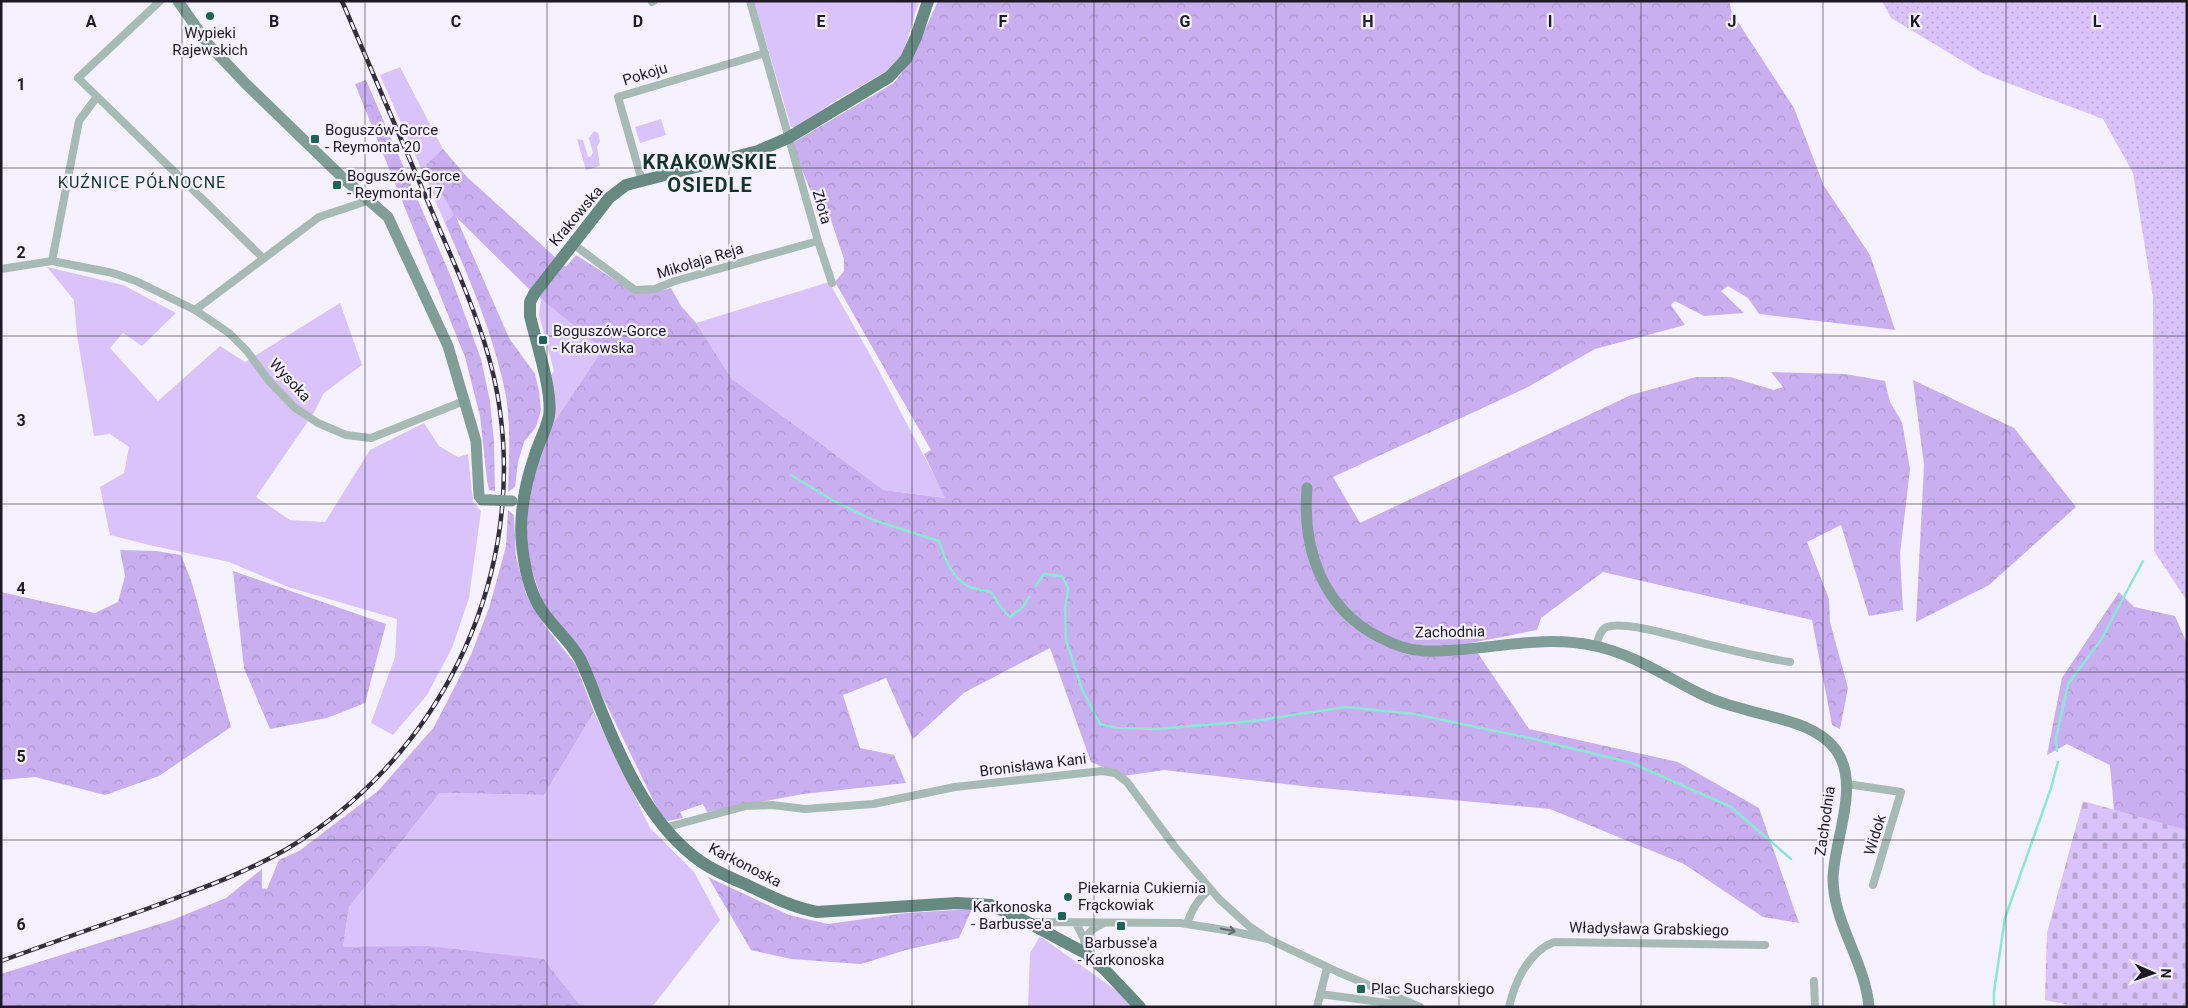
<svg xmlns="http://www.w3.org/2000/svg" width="2188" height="1008" viewBox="0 0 2188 1008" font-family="Roboto,sans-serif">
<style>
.green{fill:#d9c3fa}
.forest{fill:url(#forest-crowns)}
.cemetery{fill:url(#cemetery-stones)}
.park{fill:url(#park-dots)}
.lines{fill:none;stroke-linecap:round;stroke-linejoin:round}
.stream{stroke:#8be8d4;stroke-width:2.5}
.street{stroke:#a7bab5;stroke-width:8}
.secondary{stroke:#819d97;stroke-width:11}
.primary{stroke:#668981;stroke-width:12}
.rail-casing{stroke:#342f3c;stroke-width:4.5}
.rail{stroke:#f6f1ff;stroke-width:2.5;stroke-dasharray:8;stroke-linecap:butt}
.secondary-bridge{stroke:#819d97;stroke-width:11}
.oneway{stroke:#626a6e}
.grid{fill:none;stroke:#1e1926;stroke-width:1;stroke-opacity:0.55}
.poi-dot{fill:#1d6457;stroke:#f6f1ff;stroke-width:2}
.labels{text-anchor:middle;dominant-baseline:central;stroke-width:4.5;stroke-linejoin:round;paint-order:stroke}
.poi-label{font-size:15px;fill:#1e1926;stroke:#f6f1ff;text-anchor:start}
.street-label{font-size:15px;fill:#1e1926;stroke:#f6f1ff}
.neighbourhood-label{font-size:16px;letter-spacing:1px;fill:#13342d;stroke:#f6f1ff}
.district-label{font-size:20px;font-weight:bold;letter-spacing:1px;fill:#13342d;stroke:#f6f1ff}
.grid-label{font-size:16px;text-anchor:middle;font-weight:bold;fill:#1e1926;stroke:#f6f1ff;stroke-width:4.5;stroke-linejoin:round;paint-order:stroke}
</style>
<defs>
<pattern id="forest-crowns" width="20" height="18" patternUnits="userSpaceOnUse" patternTransform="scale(1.25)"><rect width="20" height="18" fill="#caaff0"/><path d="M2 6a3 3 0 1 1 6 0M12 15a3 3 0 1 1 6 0" fill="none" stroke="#ad96ce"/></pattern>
<pattern id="cemetery-stones" width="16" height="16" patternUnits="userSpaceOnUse" patternTransform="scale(1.25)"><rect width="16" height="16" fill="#d9c3fa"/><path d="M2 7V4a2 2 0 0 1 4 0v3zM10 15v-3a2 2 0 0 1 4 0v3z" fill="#baa7d6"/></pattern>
<pattern id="park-dots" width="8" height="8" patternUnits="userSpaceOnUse" patternTransform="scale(1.25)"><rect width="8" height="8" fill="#d9c3fa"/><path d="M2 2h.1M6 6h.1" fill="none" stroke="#baa7d6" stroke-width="1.8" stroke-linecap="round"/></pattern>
</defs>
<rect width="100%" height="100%" fill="#f6f1ff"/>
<path class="green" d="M 754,1 L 919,1 L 903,54 L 885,72 L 835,101 L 797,127 L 791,127 Z
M 400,67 L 443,149 L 427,165 L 455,215 L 445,223 L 380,75 Z
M 661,119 L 666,135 L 640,143 L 635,127 Z
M 594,131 L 598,133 L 600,141 L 597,147 L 600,166 L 586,170 L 577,139 L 583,140 L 588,157 L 590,157 L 593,153 L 589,138 Z
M 47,267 L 123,285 L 176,313 L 142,346 L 123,333 L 110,348 L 158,401 L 220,346 L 245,362 L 340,303 L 362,365 L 324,393 L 313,414 L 256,497 L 290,520 L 325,522 L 370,450 L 424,423 L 439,446 L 458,457 L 468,454 L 473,502 L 481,511 L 469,598 L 452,648 L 427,695 L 393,735 L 371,723 L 395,657 L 397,619 L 288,587 L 229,562 L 149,545 L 110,535 L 100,487 L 124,473 L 129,447 L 110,434 L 94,436 L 77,335 L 74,300 Z
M 829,282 L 878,369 L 946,498 L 884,490 L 732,379 L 696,323 Z
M 541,298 L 603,349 L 546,434 L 549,378 L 554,371 L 539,315 Z
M 594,712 L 650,828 L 694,872 L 720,920 L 652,1007 L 588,1007 L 578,1003 L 544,959 L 343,947 L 349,907 L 440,793 L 544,795 Z
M 1040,936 L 1121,994 L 1133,1007 L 1028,1007 L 1030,953 Z"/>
<path class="forest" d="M 938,1 L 1729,1 L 1732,13 L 1794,108 L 1824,186 L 1870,255 L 1895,330 L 1759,314 L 1748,298 L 1728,286 L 1721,291 L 1744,313 L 1704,316 L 1675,301 L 1671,305 L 1685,325 L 1595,349 L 1526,388 L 1333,477 L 1360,523 L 1631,395 L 1696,377 L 1730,377 L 1774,390 L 1783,387 L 1771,372 L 1845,374 L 1885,381 L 1890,402 L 1902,422 L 1910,469 L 1900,554 L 1903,610 L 1869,616 L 1841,525 L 1807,542 L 1829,599 L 1830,622 L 1848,688 L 1840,729 L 1832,725 L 1812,620 L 1603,572 L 1541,618 L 1537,630 L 1471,643 L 1529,729 L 1678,762 L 1759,808 L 1799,923 L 1763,917 L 1684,864 L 1550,809 L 1311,787 L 1164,770 L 1124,776 L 1091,762 L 1050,648 L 965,692 L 913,739 L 886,678 L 843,695 L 860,748 L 894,755 L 906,783 L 803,794 L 707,812 L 703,804 L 680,812 L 683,818 L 668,821 L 661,816 L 593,677 L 543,604 L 530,564 L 527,532 L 529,485 L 546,434 L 603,349 L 529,289 L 456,217 L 509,338 L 535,374 L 539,391 L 541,410 L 536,427 L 524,442 L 518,462 L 515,487 L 508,492 C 509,460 511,428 506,396 C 494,335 470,280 445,223 L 454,215 L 426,165 L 443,149 L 467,177 L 566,267 L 576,255 L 635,293 L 656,292 L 671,288 L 681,306 L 696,323 L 732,379 L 884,490 L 945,498 L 924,454 L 931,450 L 835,282 L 844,271 L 844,259 L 830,217 L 814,198 L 795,154 L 794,142 L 894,83 L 910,62 Z
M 366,80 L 451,277 L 481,359 L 490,401 L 494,442 L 495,491 L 489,490 L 487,480 L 480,416 L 465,357 L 355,84 Z
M 1913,380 L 2014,428 L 2076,507 L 1989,585 L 1916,622 L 1924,465 Z
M 508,510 L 514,515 L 516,557 L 526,594 L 545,626 L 576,665 L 594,712 L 544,795 L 440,793 L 349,907 L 343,947 L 427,946 L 544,959 L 578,1003 L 588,1007 L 1,1007 L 1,974 L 172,920 L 226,898 L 262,869 L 262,888 L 267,889 L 279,860 L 299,851 L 378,791 L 434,727 L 471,655 L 490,605 L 506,546 Z
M 120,550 L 156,551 L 181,555 L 192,583 L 231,727 L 159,776 L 105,795 L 35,777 L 1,780 L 1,592 L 95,613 L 118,602 L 125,576 Z
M 233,571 L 386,624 L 365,703 L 327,718 L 270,729 L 244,668 Z
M 2119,592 L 2134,607 L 2175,616 L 2187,644 L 2187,838 L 2115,823 L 2110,765 L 2067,744 L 2047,755 L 2062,678 Z
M 708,877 L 789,915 L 828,924 L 906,913 L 972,909 L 959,938 L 906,950 L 861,964 L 791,959 L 751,950 Z"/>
<path class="cemetery" d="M 2083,801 L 2187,830 L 2187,1007 L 2079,1007 L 2045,1000 L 2047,933 Z"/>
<path class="park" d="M 1882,1 L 2187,1 L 2187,601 L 2154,551 L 2153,297 L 2133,173 L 2103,119 L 1984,74 L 1891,18 Z"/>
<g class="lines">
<path class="stream" d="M 791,475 L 834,501 L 873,520 L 939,541 C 945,559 953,581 972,588 C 978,590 985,590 991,592 L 1000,606 L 1010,617 L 1024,606 L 1029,597
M 1036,586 L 1044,574 L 1062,576 L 1068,588 L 1065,609 L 1066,640 L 1082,689 L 1100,724 L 1117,728 L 1156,729 L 1253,721 L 1346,707 L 1414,714 L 1530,738 L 1632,763 L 1731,807 L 1791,859
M 2057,751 L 2056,738 L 2068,684 L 2101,640 L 2143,561
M 1994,1007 L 1994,992 L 2005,918 L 2051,788 L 2058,762"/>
<path class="street" d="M 160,1 L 78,78 L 263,258
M 750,1 L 818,241 L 832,283
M 652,2 L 654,1
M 642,181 L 618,97 L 765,53
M 573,244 L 635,290 L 655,289 L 675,281 L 818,241
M 52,261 L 79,121 L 96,98
M 1,269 L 52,261 L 113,273 L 136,281 L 195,310 L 229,333 L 247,351 L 269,381 L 295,408 L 318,423 L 346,435 L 371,438 L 464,401
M 195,310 L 319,217 L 370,200
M 1596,646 C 1598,640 1600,629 1607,627 C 1627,620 1691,641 1714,646 C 1739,652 1764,658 1790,662
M 1847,784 L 1901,792 L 1873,885
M 664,828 L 746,806 L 772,805 L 805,809 L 873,804 L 955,787 L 1102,771 L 1115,773 L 1127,782 L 1175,847 L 1219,899 L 1249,926 L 1268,939
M 1033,922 L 1180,923 L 1231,931 L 1268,939 L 1338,972 L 1420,1007
M 1076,923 L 1084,939 L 1085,953
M 1187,924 C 1192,909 1198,899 1210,889
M 1084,939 L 1093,929 L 1104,923
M 1814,981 L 1815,1007
M 1320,994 L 1410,1006
M 1317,1007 L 1327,968
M 1509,1007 C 1515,982 1528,952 1554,942 L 1765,945"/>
<path class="secondary" d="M 178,1 L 208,44 L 246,84 L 343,178 L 388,217 L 448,346 L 476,441 L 479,496 L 482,500 L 490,500
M 1307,488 C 1302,548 1322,608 1379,637 C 1392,644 1408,650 1423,651 C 1481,653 1537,633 1595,646 C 1634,654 1669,679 1705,696 C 1716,701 1728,705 1740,708 C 1771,718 1816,722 1836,750 C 1861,785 1834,839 1833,878 C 1833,923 1865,961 1869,1007"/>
<path class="primary" d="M 928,1 L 916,37 L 906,59 L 889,77 L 788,138 L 758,151 L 626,185 L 609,198 L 534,294 L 530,302 L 530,316 C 536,342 553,392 549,416 C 546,430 539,442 535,455 C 525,484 519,514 522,544 C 524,565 528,587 539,606 C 550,625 569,639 580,659 C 589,677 595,696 603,715 C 625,768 652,827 700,861 C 714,871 731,878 747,885 C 770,896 791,907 817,912 L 957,903 L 991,905 L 1027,922 L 1085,953 L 1105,970 L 1140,1007"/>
<g class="rail-casing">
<path id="rail" d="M 1,961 C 51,943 101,925 152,907 C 197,890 243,874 285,850 C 436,761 524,586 500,411 C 494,364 478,321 460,277 L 342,1"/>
</g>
<use href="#rail" class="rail"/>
<path class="secondary-bridge" d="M 490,500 L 512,501"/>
</g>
<defs><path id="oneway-shaft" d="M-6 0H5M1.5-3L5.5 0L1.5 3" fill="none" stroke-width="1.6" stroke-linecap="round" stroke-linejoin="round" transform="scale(1.25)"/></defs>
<use class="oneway" href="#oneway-shaft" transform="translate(1228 930) rotate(12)"/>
<path class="grid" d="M 182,1 L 182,1007M 365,1 L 365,1007M 547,1 L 547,1007M 729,1 L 729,1007M 912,1 L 912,1007M 1094,1 L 1094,1007M 1276,1 L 1276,1007M 1459,1 L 1459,1007M 1641,1 L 1641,1007M 1823,1 L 1823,1007M 2006,1 L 2006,1007M 1,168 L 2187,168M 1,336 L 2187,336M 1,504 L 2187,504M 1,672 L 2187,672M 1,840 L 2187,840"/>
<g class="poi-dot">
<circle cx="210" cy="16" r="5"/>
<rect x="310" y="134" width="10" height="10" rx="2.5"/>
<rect x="332" y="180" width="10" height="10" rx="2.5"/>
<rect x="538" y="335" width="10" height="10" rx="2.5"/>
<circle cx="1068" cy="897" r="5"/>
<rect x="1057" y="911" width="10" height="10" rx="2.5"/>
<rect x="1116" y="921" width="10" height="10" rx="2.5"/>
<rect x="1356" y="984" width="10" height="10" rx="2.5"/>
</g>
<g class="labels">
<g class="poi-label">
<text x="210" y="33" text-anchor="middle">Wypieki<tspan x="210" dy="17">Rajewskich</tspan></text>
<text x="325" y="130">Boguszów-Gorce<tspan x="325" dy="17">- Reymonta 20</tspan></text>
<text x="347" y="176">Boguszów-Gorce<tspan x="347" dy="17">- Reymonta 17</tspan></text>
<text x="553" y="331">Boguszów-Gorce<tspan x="553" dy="17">- Krakowska</tspan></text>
<text x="1078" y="888">Piekarnia Cukiernia<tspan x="1078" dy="17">Frąckowiak</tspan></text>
<text x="1052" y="907" text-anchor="end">Karkonoska<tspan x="1052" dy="17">- Barbusse'a</tspan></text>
<text x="1121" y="943" text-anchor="middle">Barbusse'a<tspan x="1121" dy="17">- Karkonoska</tspan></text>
<text x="1371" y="989">Plac Sucharskiego</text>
</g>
<g class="street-label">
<text transform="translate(645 74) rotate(-17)">Pokoju</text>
<text transform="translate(822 207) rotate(74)">Złota</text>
<text transform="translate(576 216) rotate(-50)">Krakowska</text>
<text transform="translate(700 261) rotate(-17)">Mikołaja Reja</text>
<text transform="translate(290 380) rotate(47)">Wysoka</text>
<text transform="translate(1450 632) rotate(-1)">Zachodnia</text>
<text transform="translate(1033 765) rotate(-7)">Bronisława Kani</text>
<text transform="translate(1825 821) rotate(-82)">Zachodnia</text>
<text transform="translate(1875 835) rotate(-73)">Widok</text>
<text transform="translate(745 865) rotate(27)">Karkonoska</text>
<text transform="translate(1649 929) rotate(1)">Władysława Grabskiego</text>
</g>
<g class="neighbourhood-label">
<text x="142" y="182">KUŹNICE PÓŁNOCNE</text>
</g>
<g class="district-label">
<text x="710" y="162">KRAKOWSKIE<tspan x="710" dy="23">OSIEDLE</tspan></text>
</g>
</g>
<g class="grid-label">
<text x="91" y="27">A</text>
<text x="274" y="27">B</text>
<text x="456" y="27">C</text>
<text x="638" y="27">D</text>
<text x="821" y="27">E</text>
<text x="1003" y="27">F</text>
<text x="1185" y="27">G</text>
<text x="1368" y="27">H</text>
<text x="1550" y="27">I</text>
<text x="1732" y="27">J</text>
<text x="1915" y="27">K</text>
<text x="2097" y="27">L</text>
<text x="21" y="90">1</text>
<text x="21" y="258">2</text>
<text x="21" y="426">3</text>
<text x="21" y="594">4</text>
<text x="21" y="762">5</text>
<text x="21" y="930">6</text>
</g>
<rect width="2188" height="1008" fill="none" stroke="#1e1926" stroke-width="5"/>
<g transform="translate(2153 973) rotate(92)" stroke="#f6f1ff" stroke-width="4" paint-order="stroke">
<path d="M0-4L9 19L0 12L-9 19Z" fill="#1e1926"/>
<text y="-8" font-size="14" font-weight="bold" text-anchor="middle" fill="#1e1926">N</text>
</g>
</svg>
